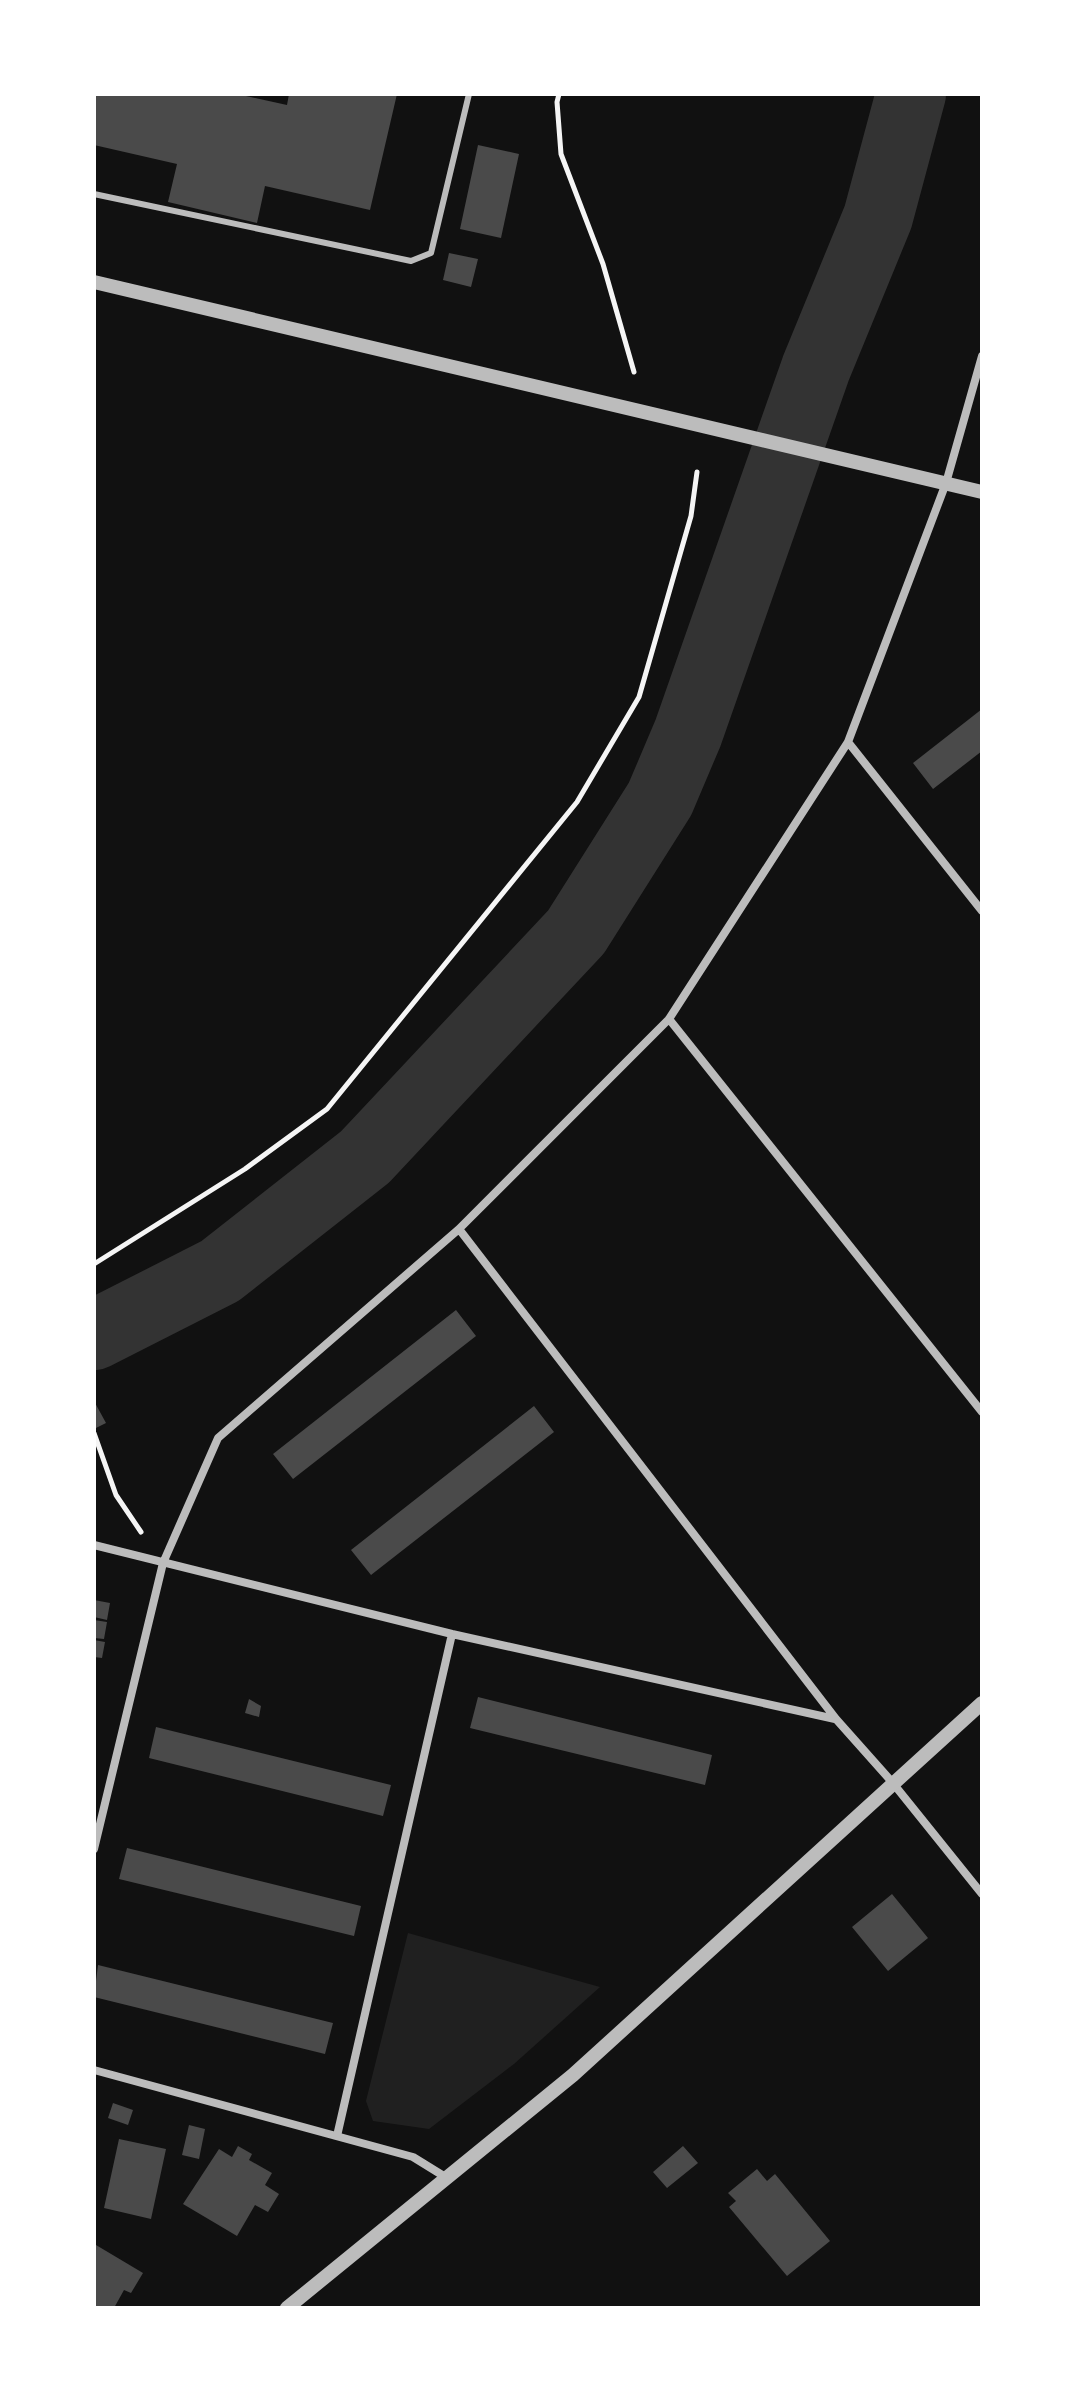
<svg xmlns="http://www.w3.org/2000/svg" width="1076" height="2402" viewBox="0 0 1076 2402" font-family="Signika,sans-serif">
<style>
.green{fill:#202020}
.lines{fill:none;stroke-linecap:round;stroke-linejoin:round}
.river{stroke:#333;stroke-width:70}
.building{fill:#4a4a4a}
.path{stroke:#f5f5f5;stroke-width:5}
.service{stroke:#bcbcbc;stroke-width:6}
.minor{stroke:#bcbcbc;stroke-width:8}
.tertiary{stroke:#bcbcbc;stroke-width:14}
</style>
<rect width="100%" height="100%" fill="#111"/>
<path class="green" d="M 408,1933 L 600,1987 L 514,2064 L 429,2129 L 373,2121 L 366,2101 Z"/>
<g class="lines">
<path class="river" d="M 94,1335 L 220,1271 L 365,1157 L 576,932 L 660,799 L 688,733 L 816,368 L 878,217 L 911,94"/>
</g>
<path class="building" d="M 94,94 L 237,94 L 287,105 L 289,94 L 397,94 L 370,210 L 265,186 L 257,223 L 168,202 L 177,164 L 94,145 Z
M 478,145 L 519,154 L 501,238 L 460,229 Z
M 449,253 L 478,259 L 471,287 L 443,280 Z
M 982,709 L 982,751 L 933,789 L 913,763 Z
M 456,1310 L 476,1336 L 293,1479 L 273,1454 Z
M 94,1401 L 106,1423 L 94,1429 Z
M 534,1406 L 554,1432 L 371,1575 L 351,1550 Z
M 94,1600 L 110,1603 L 107,1620 L 94,1617 Z
M 94,1620 L 107,1622 L 104,1639 L 94,1638 Z
M 94,1640 L 105,1642 L 102,1658 L 94,1657 Z
M 478,1697 L 712,1755 L 705,1785 L 470,1728 Z
M 249,1699 L 261,1706 L 259,1717 L 245,1713 Z
M 156,1727 L 391,1785 L 383,1816 L 149,1758 Z
M 127,1848 L 361,1906 L 354,1936 L 119,1879 Z
M 892,1894 L 928,1938 L 888,1971 L 852,1927 Z
M 98,1965 L 333,2023 L 325,2054 L 94,1997 Z
M 113,2103 L 133,2110 L 128,2125 L 108,2118 Z
M 189,2125 L 205,2129 L 199,2159 L 182,2155 Z
M 119,2139 L 166,2149 L 151,2219 L 104,2208 Z
M 238,2146 L 252,2154 L 249,2160 L 272,2173 L 265,2185 L 279,2194 L 268,2212 L 255,2205 L 237,2236 L 183,2204 L 219,2149 L 232,2157 Z
M 683,2146 L 698,2163 L 667,2188 L 653,2172 Z
M 757,2169 L 767,2181 L 775,2174 L 830,2241 L 787,2276 L 729,2207 L 736,2201 L 728,2193 Z
M 96,2245 L 143,2273 L 131,2293 L 124,2290 L 114,2308 L 94,2308 Z"/>
<g class="lines">
<path class="path" d="M 559,94 L 557,102 L 561,154 L 603,264 L 634,372
M 94,1264 L 245,1169 L 327,1109 L 577,802 L 639,697 L 691,516 L 697,472
M 94,1433 L 116,1495 L 141,1532"/>
<path class="service" d="M 94,194 L 411,261 L 431,253 L 469,94"/>
<path class="minor" d="M 848,742 L 982,911
M 669,1019 L 982,1412
M 459,1229 L 836,1719 L 892,1782 L 982,1894
M 94,1545 L 452,1634 L 835,1719
M 94,1849 L 163,1563 L 218,1438 L 459,1229 L 669,1019 L 848,742 L 946,483 L 982,356
M 94,2070 L 413,2157 L 447,2178
M 337,2136 L 452,1634"/>
<path class="tertiary" d="M 94,282 L 982,492
M 287,2308 L 573,2075 L 982,1703"/>
</g>
<rect width="1076" height="2402" fill="none" stroke="#ffffff" stroke-width="192"/>
</svg>
